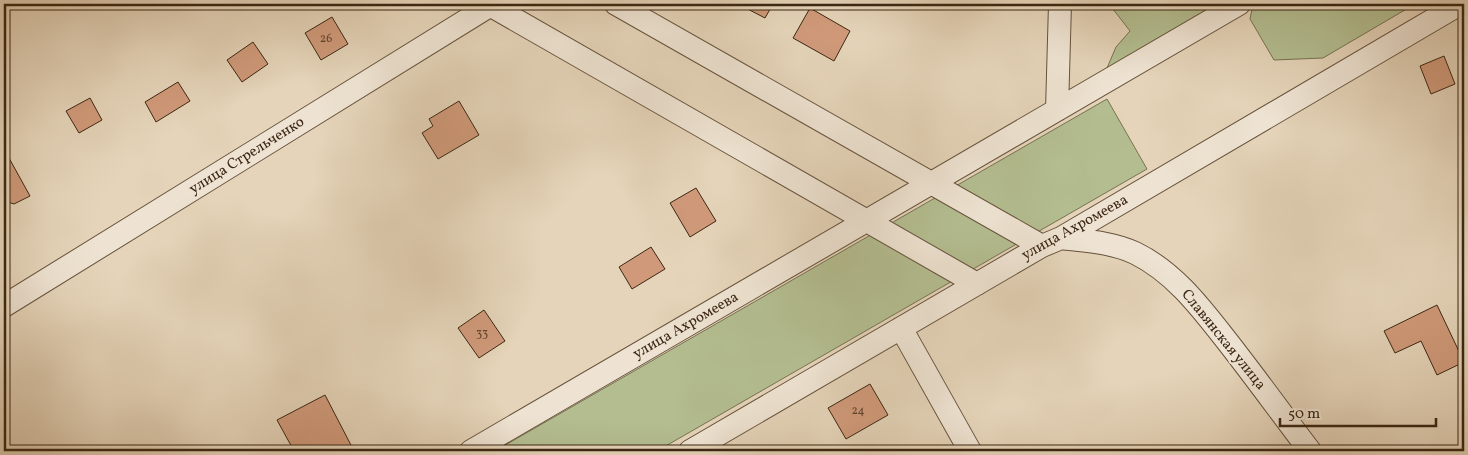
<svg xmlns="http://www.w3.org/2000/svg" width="1468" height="455" viewBox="0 0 1468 455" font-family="Vollkorn,serif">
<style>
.green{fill:#b3bd90;stroke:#777252}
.building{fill:#d09a7a;stroke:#3b2713}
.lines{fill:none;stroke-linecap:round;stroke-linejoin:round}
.minor-casing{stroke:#66523c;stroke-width:24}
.minor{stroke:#eee3d2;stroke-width:22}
.labels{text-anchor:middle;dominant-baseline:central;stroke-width:4.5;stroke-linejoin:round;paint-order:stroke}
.number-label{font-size:12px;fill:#60442d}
.street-label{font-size:15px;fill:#3b2713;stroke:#eee3d2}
</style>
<rect width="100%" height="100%" fill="#e5d4b9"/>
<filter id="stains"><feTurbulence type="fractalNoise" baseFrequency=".004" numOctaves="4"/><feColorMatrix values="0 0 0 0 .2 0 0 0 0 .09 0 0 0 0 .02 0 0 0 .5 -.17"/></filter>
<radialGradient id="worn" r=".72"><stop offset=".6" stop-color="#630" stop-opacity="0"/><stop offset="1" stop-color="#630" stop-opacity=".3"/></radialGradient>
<path class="green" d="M 1109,4 L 1212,4 L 1209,14 L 1104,75 L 1116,47 L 1130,31 Z
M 1253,4 L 1415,4 L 1323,58 L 1274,60 L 1250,19 Z
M 1107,99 L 1147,169 L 657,451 L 495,451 Z"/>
<path class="building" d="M 738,4 L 773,4 L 765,18 Z
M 810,8 L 850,31 L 834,61 L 793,38 Z
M 332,17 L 348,44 L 321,60 L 305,33 Z
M 253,42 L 268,64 L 242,82 L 227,60 Z
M 1444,56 L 1455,84 L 1431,94 L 1420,66 Z
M 178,82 L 190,101 L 156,122 L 145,102 Z
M 90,98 L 102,120 L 79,133 L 66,111 Z
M 459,101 L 479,135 L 438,159 L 422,133 L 433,126 L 429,119 Z
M 9,158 L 30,196 L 14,204 L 8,202 L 4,205 L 4,160 Z
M 696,188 L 716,221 L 690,237 L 670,203 Z
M 651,247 L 665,269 L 632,289 L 619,267 Z
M 1437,305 L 1464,362 L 1437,375 L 1421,341 L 1395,353 L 1384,331 Z
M 484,310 L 505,341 L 479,358 L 458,328 Z
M 870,384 L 888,415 L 846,439 L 828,408 Z
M 325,395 L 353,449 L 348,451 L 294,451 L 277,420 Z"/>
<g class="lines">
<g class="minor-casing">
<path id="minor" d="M 488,4 L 977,284
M 616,4 L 1042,246
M 1057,110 L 1060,4
M 1061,238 C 1085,241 1112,242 1135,253 C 1172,271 1198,304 1223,336 C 1253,374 1281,413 1310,451
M 4,306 L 491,5
M 901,328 L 970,451
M 471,451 L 1239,4
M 690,451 L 1042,246 L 1061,238 L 1460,4"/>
</g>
<use href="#minor" class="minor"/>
</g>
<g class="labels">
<g class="number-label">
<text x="326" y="39">26</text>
<text x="482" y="334">33</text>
<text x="858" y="411">24</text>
</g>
<g class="street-label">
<text transform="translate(247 156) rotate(-32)">улица Стрельченко</text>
<text transform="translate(1075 228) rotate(-29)">улица Ахромеева</text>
<text transform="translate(686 326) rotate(-30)">улица Ахромеева</text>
<text transform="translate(1223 340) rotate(51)">Славянская улица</text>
</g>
</g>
<rect width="1468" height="455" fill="none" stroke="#e5d4b9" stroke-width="20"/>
<rect x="5" y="5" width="1458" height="445" fill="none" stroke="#3b2713" stroke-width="2.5"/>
<rect x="10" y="10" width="1448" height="435" fill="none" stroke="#3b2713"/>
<path d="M1280 418v8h156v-8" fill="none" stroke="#3b2713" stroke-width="2.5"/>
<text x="1288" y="418" font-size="15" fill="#3b2713" stroke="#eee3d2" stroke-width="4" paint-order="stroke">50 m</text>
<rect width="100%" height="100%" filter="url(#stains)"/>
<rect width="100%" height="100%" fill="url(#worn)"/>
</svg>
